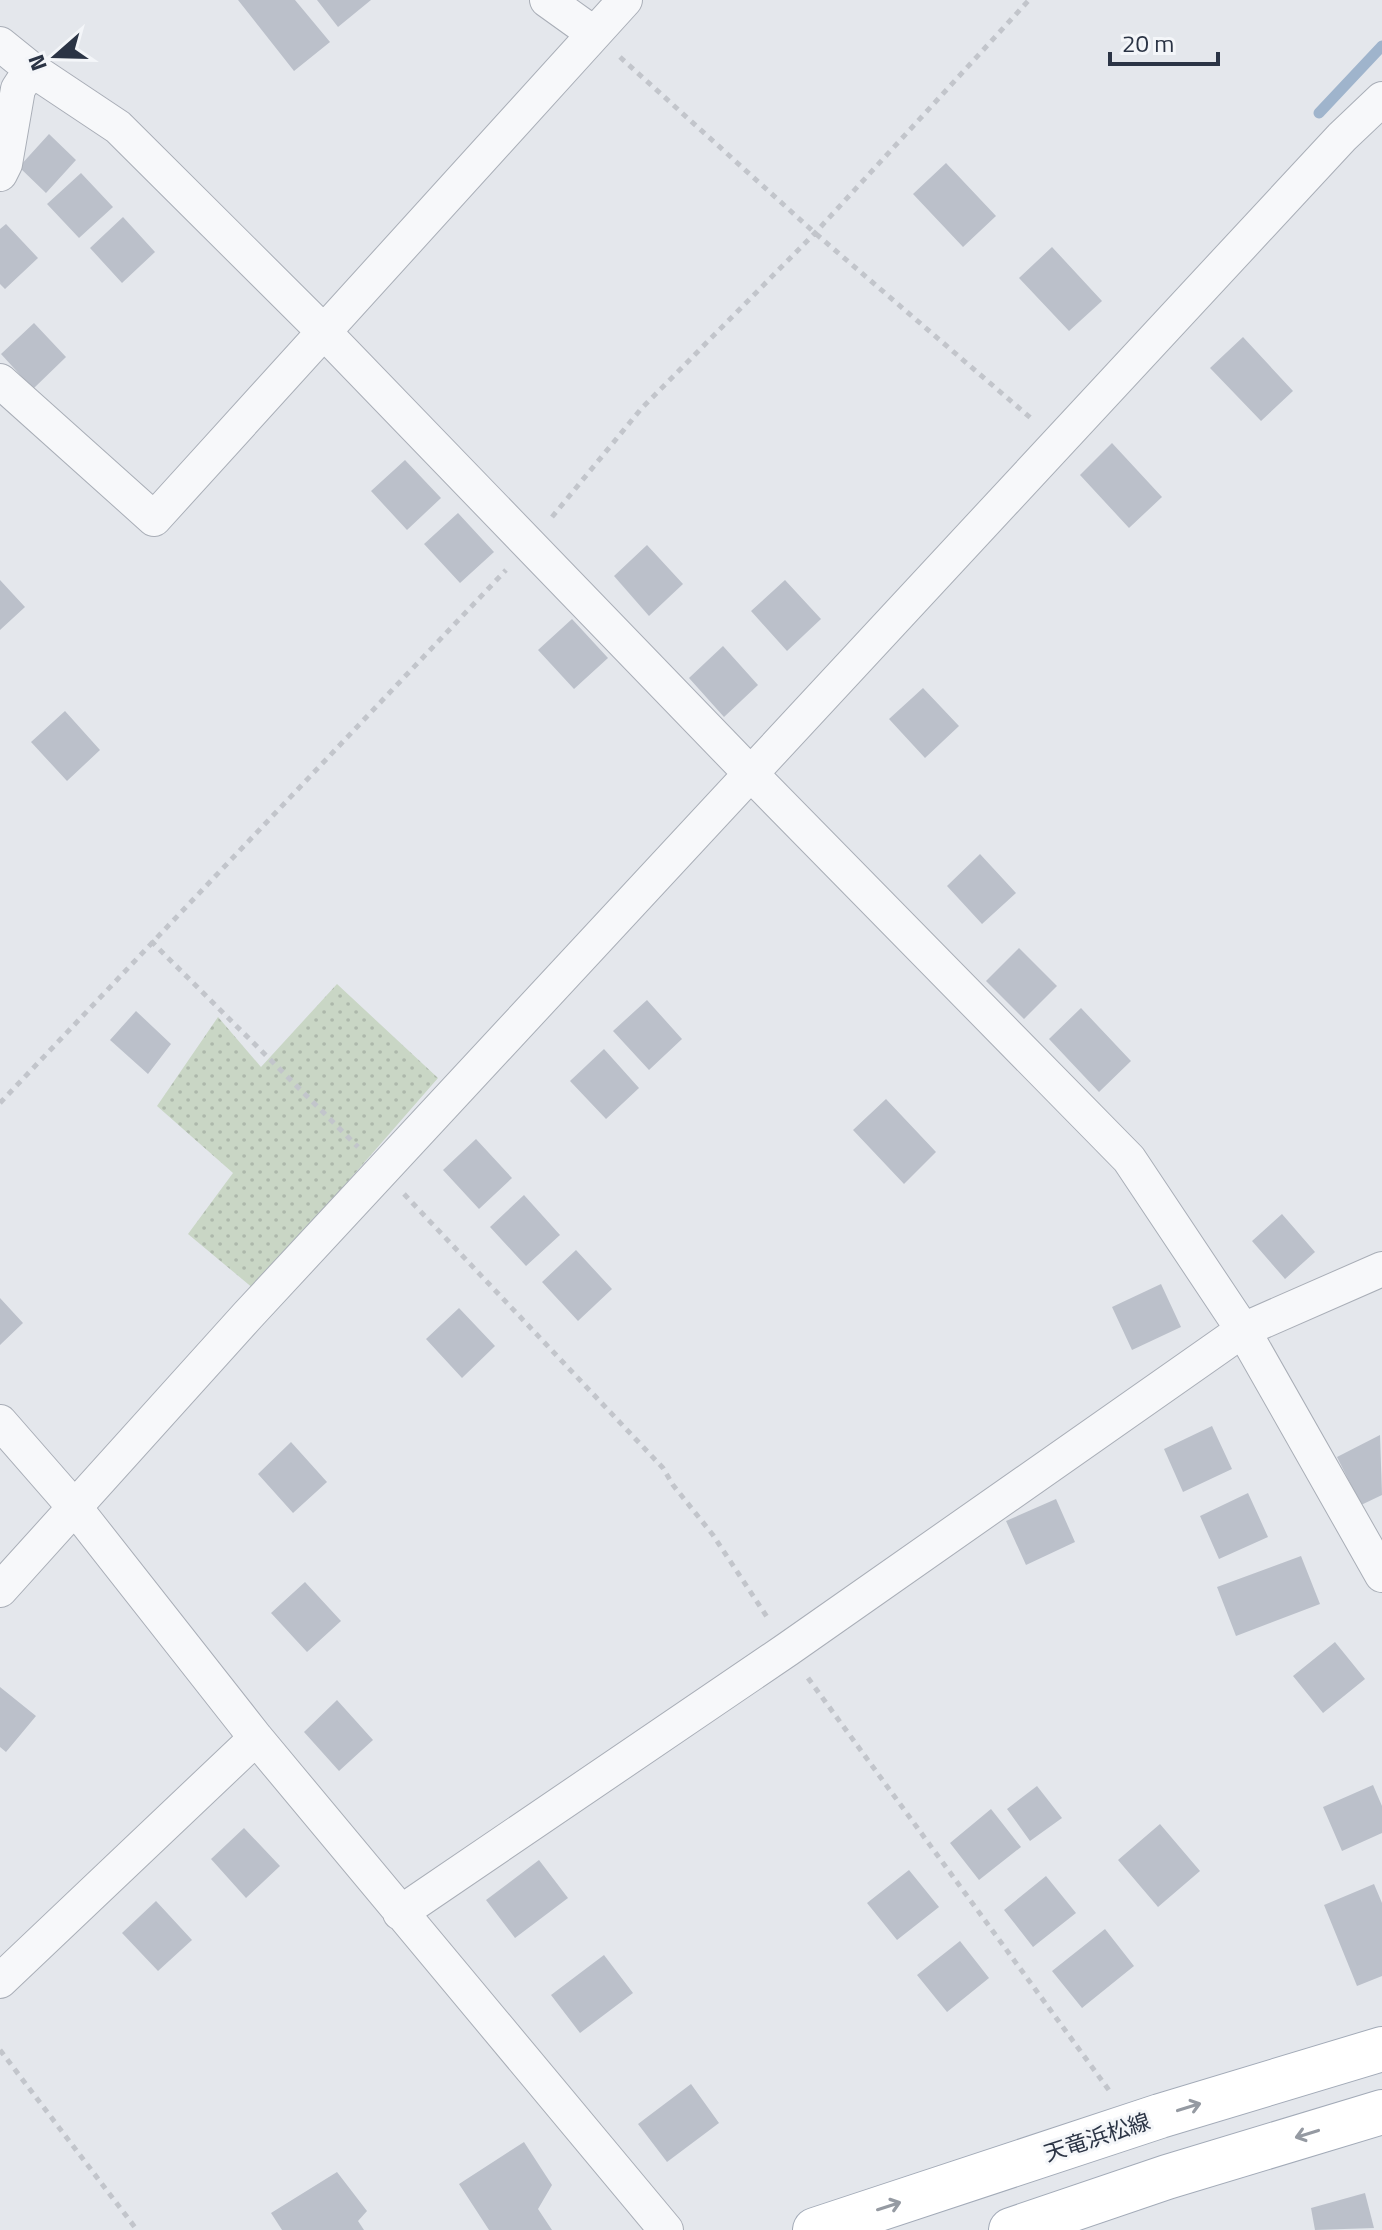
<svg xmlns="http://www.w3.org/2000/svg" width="1382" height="2230" viewBox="0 0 1382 2230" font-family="'Titillium Web','Noto Sans JP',sans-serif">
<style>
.grass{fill:url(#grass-dots)}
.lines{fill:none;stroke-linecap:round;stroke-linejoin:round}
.stream{stroke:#9fb4cc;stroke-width:11}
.building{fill:#bbc0ca}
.minor-casing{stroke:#a9aeb7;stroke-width:36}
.primary-casing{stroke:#a3abb8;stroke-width:46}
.path{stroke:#c2c5cb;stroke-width:5;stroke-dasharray:6 6;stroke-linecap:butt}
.minor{stroke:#f7f8fa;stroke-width:34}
.primary{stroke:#fff;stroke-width:44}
.oneway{stroke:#959aa2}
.labels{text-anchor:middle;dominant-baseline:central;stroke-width:6;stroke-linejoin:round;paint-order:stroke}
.street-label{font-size:22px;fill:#2b3445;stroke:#f4f6f9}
</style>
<defs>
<pattern id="grass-dots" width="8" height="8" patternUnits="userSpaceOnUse" patternTransform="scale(2)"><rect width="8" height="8" fill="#c9d6c5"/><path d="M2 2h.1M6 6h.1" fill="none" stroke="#adb8ab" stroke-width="1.8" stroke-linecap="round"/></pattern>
</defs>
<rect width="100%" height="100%" fill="#e4e7ec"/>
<path class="grass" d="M 337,984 L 438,1078 L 254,1289 L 188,1234 L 233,1173 L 157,1106 L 218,1017 L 261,1067 Z"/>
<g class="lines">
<path class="stream" d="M 1319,113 L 1382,46"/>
</g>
<path class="building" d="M 238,0 L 295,0 L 330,42 L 294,71 Z
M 317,0 L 371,0 L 338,27 Z
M 49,134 L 76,160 L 46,193 L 19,167 Z
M 946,163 L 996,216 L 963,247 L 913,194 Z
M 81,173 L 113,207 L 79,238 L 47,204 Z
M 123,217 L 155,252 L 122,283 L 90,248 Z
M 6,224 L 38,258 L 5,289 L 0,284 L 0,229 Z
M 1052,247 L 1102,301 L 1069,331 L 1019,278 Z
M 34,323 L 66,357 L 33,389 L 1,354 Z
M 1243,337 L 1293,391 L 1261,421 L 1210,368 Z
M 1112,443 L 1162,497 L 1129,528 L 1080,475 Z
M 405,460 L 441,498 L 407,530 L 371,491 Z
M 458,513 L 494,552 L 460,583 L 424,544 Z
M 647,545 L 683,584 L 649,616 L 614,576 Z
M 0,580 L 25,607 L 0,630 Z
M 785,580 L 821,619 L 787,651 L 751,611 Z
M 572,619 L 608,658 L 574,689 L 538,650 Z
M 723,646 L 758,685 L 724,717 L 689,678 Z
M 923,688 L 959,726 L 925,758 L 889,719 Z
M 65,711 L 100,750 L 67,781 L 31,742 Z
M 980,854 L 1016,893 L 982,924 L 947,886 Z
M 1019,948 L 1057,986 L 1024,1019 L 986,981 Z
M 647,1000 L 682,1039 L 649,1070 L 613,1031 Z
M 1081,1008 L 1131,1061 L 1099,1092 L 1049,1039 Z
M 136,1011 L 171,1044 L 148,1074 L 110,1040 Z
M 604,1049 L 639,1088 L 606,1119 L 570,1081 Z
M 886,1099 L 936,1152 L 904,1184 L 853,1130 Z
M 476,1139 L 512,1178 L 479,1209 L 443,1170 Z
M 524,1195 L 560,1235 L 526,1266 L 490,1227 Z
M 1282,1214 L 1315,1252 L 1285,1279 L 1252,1241 Z
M 576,1250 L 612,1289 L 578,1321 L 542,1282 Z
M 1161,1284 L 1181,1327 L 1132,1350 L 1112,1307 Z
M 0,1298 L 23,1323 L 0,1345 Z
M 459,1308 L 495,1346 L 462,1378 L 426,1339 Z
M 1212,1426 L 1232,1469 L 1183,1492 L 1164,1449 Z
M 1380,1435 L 1382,1495 L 1361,1505 L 1337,1457 Z
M 291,1442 L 327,1482 L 293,1513 L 258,1474 Z
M 1248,1493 L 1268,1537 L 1219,1559 L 1200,1516 Z
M 1056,1499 L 1075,1542 L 1026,1565 L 1006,1521 Z
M 1301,1556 L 1320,1604 L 1236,1636 L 1217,1587 Z
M 305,1582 L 341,1621 L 307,1652 L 271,1613 Z
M 1335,1642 L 1365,1679 L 1323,1713 L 1293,1676 Z
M 0,1687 L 36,1716 L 6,1752 L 0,1747 Z
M 337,1700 L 373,1740 L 339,1771 L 304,1732 Z
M 1373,1785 L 1382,1806 L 1382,1833 L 1342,1851 L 1323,1807 Z
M 1037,1786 L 1062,1818 L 1030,1841 L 1007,1809 Z
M 991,1809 L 1021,1847 L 979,1880 L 950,1843 Z
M 1160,1824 L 1200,1871 L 1158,1907 L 1118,1860 Z
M 244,1828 L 280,1866 L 246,1898 L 211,1859 Z
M 539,1860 L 568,1898 L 515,1938 L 486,1900 Z
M 909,1870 L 939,1907 L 897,1940 L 867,1903 Z
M 1046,1876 L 1076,1913 L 1033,1947 L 1004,1910 Z
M 1374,1884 L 1382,1903 L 1382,1976 L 1357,1986 L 1324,1905 Z
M 156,1901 L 192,1940 L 158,1971 L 122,1933 Z
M 1105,1929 L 1134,1966 L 1082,2008 L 1052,1971 Z
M 960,1941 L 989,1978 L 947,2012 L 917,1975 Z
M 604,1955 L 633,1993 L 580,2033 L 551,1995 Z
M 691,2084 L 719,2123 L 667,2162 L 638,2124 Z
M 524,2142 L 552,2185 L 538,2209 L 552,2230 L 489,2230 L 459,2184 Z
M 337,2172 L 367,2211 L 358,2221 L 364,2230 L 282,2230 L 271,2213 Z
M 1365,2193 L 1374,2228 L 1315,2230 L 1311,2208 Z"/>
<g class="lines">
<g class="minor-casing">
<path id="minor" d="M 547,0 L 593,33
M 0,44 L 31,69 L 118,127 L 324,332 L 750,773 L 1129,1159 L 1243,1330 L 1382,1575
M 0,174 L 5,164 L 18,89 L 31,69
M 0,381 L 154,519 L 625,0
M 0,1422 L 76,1509 L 256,1738 L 666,2230
M 0,1590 L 248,1315 L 1342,137 L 1382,99
M 400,1913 L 788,1649 L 1243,1330 L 1382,1269
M 0,1981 L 256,1738"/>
</g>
<g class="primary-casing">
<path id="primary" d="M 815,2230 L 1160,2116 L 1382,2049
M 1011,2230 L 1167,2177 L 1382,2112"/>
</g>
<path class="path" d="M 620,57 L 815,233 L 1033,420
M 552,517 L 641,409 L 815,233 L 1029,0
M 151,941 L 358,1147
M 0,1103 L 506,570
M 404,1194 L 663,1468 L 673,1485 L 713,1535 L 769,1620
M 808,1678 L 1111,2093
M 0,2050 L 137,2230"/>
<use href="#minor" class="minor"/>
<use href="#primary" class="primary"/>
</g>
<defs><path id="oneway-shaft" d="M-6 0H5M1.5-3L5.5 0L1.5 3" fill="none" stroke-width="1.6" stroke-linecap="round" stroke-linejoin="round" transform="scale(2)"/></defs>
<g class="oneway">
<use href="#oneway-shaft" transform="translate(1189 2107) rotate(-17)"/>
<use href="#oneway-shaft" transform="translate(1307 2134) rotate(163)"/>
<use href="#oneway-shaft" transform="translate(889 2206) rotate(-18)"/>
</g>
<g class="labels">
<g class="street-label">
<text transform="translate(1097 2137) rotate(-18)">天竜浜松線</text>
</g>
</g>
<g transform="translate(56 56) rotate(250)" stroke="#f4f6f9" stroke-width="6" paint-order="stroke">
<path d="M0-6L14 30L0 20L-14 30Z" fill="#2b3445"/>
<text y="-12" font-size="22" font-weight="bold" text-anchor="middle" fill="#2b3445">N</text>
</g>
<path d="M1110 52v12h108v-12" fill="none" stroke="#2b3445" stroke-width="4"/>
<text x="1122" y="52" font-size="24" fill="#2b3445" stroke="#f4f6f9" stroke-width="6" paint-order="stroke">20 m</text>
</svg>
